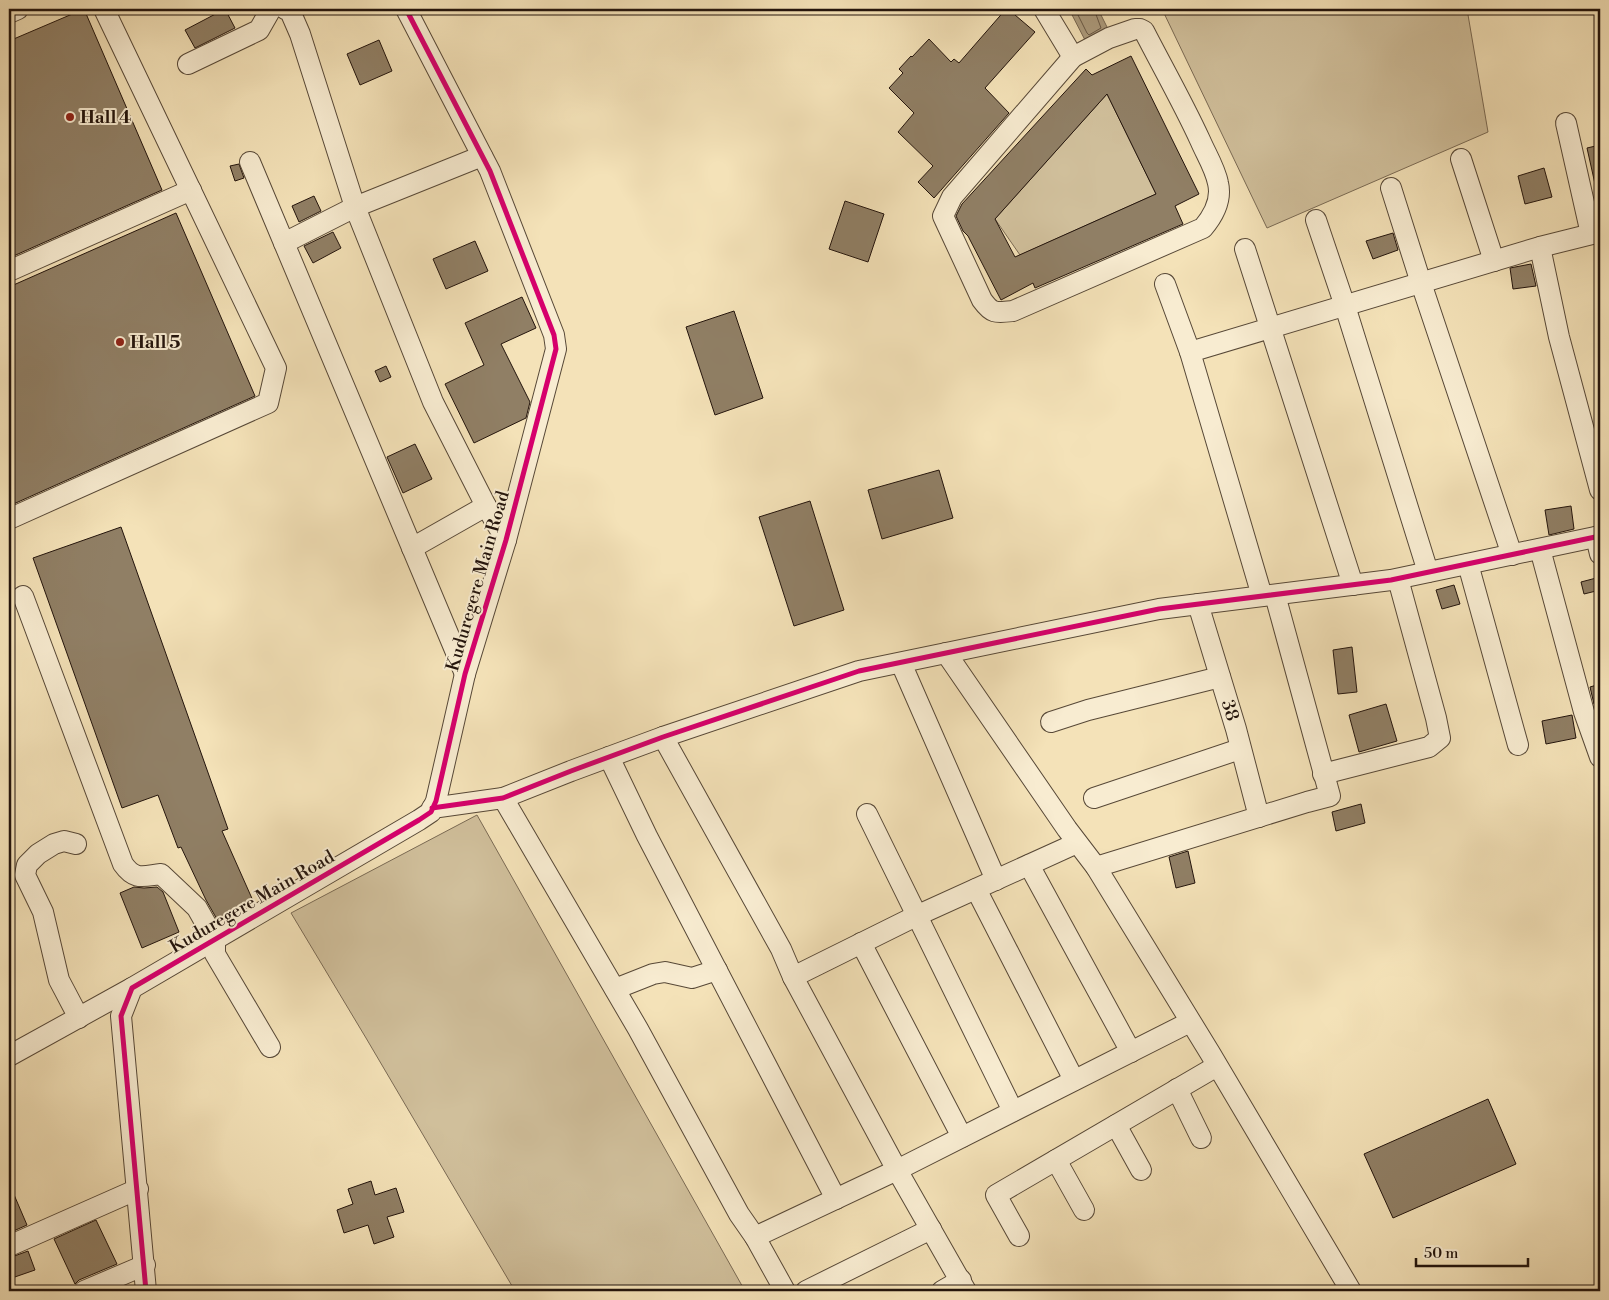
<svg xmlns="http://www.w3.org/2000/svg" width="1609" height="1300" viewBox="0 0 1609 1300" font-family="'Libre Bodoni',serif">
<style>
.green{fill:#d0bf9b;stroke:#7a6a54}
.water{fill:#ad9c7e;stroke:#766650}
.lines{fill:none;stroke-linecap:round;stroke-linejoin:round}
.shore{stroke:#685845;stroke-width:1}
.building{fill:#907f65;stroke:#23140c;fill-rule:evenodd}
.minor-casing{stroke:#574837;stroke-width:22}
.minor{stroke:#f8ecd1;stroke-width:20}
.cycleway-casing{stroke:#f8ecd1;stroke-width:8}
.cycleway{stroke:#d6006c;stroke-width:5}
.poi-dot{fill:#8f2418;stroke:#f8ecd1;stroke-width:2}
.labels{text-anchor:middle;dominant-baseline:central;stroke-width:4;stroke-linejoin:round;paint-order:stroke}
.poi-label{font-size:18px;font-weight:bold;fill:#23140c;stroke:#f8ecd1;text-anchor:start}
.street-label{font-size:18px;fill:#23140c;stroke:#f8ecd1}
</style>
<rect width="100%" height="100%" fill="#f4e2b8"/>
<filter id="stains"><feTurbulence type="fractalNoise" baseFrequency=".004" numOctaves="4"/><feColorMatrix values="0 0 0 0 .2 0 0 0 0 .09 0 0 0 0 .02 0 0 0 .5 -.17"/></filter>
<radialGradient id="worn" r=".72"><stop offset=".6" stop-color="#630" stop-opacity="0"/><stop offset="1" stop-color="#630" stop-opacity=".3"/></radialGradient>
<path class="green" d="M 1162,9 L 1467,9 L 1488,132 L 1267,228 Z
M 1107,94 L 1156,194 L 1020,255 L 995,219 Z
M 477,815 L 745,1291 L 515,1291 L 366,1038 L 291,913 Z"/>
<path class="water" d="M 1069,9 L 1098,9 L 1109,31 L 1086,42 Z"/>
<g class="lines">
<path class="shore" d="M 1075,9 L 1087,33 L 1089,35 L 1101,28 L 1094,9"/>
</g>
<path class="building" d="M 84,9 L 162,190 L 9,258 L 9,41 Z
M 225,9 L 235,28 L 195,48 L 185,30 Z
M 1006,9 L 1008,9 L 1035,32 L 985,88 L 1009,113 L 934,198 L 918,182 L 933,166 L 898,132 L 914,113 L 889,88 L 903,73 L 899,69 L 911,56 L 912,57 L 929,39 L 951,62 L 954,59 L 959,63 Z
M 379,40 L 392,71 L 360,85 L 347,54 Z
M 1131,56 L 1199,194 L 1175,206 L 1183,224 L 1035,288 L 1033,283 L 1001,300 L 968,236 L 963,231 L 956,216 L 962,204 L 1086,69 L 1092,75 ZM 1107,94 L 1156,194 L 1015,257 L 995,219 Z
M 1600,145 L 1600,183 L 1595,184 L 1587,148 Z
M 239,164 L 244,178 L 235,181 L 230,166 Z
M 1544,168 L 1552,197 L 1525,204 L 1518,176 Z
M 314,196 L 321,211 L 299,222 L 292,206 Z
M 845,201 L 884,214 L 868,262 L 829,249 Z
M 176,213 L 255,396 L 9,506 L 9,287 Z
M 333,232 L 341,248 L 313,263 L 304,246 Z
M 1393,233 L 1398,250 L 1373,259 L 1366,241 Z
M 475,241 L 488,271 L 446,289 L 433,259 Z
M 1531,264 L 1536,286 L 1513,289 L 1510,268 Z
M 522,297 L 536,328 L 501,344 L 530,402 L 526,418 L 474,443 L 445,384 L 484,365 L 465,323 Z
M 734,311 L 763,398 L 715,415 L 686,327 Z
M 386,366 L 391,377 L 380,382 L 375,371 Z
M 415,444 L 432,479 L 403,493 L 387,457 Z
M 939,470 L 953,518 L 882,539 L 868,490 Z
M 810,501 L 844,610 L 794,626 L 759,517 Z
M 1571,506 L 1574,529 L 1549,535 L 1545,510 Z
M 121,527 L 228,829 L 222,831 L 254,903 L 218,921 L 206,900 L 181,847 L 178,848 L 158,795 L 122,808 L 33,558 Z
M 1600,577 L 1600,590 L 1584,594 L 1581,582 Z
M 1454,585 L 1460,604 L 1442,609 L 1436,590 Z
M 1352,647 L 1357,692 L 1338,694 L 1333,650 Z
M 1600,684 L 1600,702 L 1594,704 L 1590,687 Z
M 1386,704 L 1397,741 L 1359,752 L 1349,715 Z
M 1572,715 L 1576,738 L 1546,744 L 1542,721 Z
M 1361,804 L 1365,823 L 1336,831 L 1332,812 Z
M 1188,851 L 1195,883 L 1176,888 L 1169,857 Z
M 134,887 L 144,888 L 157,887 L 163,892 L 179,932 L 142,948 L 120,893 Z
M 1488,1099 L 1516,1164 L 1393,1218 L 1364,1154 Z
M 371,1181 L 375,1195 L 396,1188 L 404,1212 L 387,1217 L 394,1237 L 374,1244 L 368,1225 L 344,1233 L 337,1210 L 353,1204 L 348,1189 Z
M 9,1183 L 27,1225 L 9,1233 Z
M 96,1220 L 117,1264 L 79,1280 L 75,1284 L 54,1239 Z
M 28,1251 L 35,1270 L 9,1279 L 9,1258 Z"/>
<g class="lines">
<g class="minor-casing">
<g id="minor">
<path d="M 285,9 L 290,11 L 300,34 L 355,207 L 433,402 L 486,506 L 506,540"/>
<path d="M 1044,9 L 1073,57"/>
<path d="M 9,13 L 18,9"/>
<path d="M 1135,29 L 1140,29 L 1144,31 C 1163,68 1183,103 1200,140 C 1206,154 1215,168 1218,183 C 1222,200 1214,215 1203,228 L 1013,311 C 996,313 992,314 982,300 L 943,216 L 952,197 L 1073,57 L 1109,38 Z"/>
<path d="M 188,64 L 259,30 L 271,9"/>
<path d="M 1566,123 L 1591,234"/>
<path d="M 1461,159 L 1494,261"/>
<path d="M 250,162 L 465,674"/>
<path d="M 1391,188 L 1421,283 L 1512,555"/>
<path d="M 1316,220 L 1345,306 L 1428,572"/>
<path d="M 284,243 L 355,207 L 482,156"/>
<path d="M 1540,247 L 1559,337 L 1600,490"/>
<path d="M 1245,249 L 1353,585"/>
<path d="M 9,271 L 191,190"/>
<path d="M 1165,284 L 1190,352 L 1262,596"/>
<path d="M 1190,352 L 1540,247 L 1600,232"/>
<path d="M 9,519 L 268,403 L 276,368 L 104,9"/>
<path d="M 1596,537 L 1600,554"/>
<path d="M 412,548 L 486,506"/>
<path d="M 1540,549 L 1584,712 L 1600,757"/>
<path d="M 1468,564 L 1518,745"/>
<path d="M 23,596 L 123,864 C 135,881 143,876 161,874 L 197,908 L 215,940 L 215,954 L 270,1047"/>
<path id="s1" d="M 1198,604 L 1236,729 L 1259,817"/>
<path d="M 946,653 L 1067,829 L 1096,867 L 1210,1053 L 1351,1291"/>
<path d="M 901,663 L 996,880"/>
<path d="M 1051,722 L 1088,710 L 1220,677"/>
<path d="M 663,737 L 781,949 L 793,977 L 897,1170 L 966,1291"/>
<path d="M 609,757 L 647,836 L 836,1199"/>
<path d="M 1323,774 L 1429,747 L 1440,738 L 1436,718 L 1398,579"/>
<path d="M 503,798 L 638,1029 L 739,1214 L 755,1237 L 785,1291"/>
<path d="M 1094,798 L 1240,749"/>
<path d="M 432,808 L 503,798 L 571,771 L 663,737 L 859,671 L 1159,609 L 1391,580 L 1600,536"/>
<path d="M 867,814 L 1013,1111"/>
<path d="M 76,844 L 64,841 L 54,844 L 38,854 L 27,865 L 25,875 L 43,912 L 59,980 L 79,1018"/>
<path d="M 1029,865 L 1131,1052"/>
<path d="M 1096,867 L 1307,802 L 1330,796 L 1275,595"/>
<path d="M 976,889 L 1074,1080"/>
<path d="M 861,943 L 962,1137"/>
<path d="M 793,977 L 916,916 L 1077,843"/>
<path d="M 615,989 L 653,974 L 665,972 L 692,978 L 717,970"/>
<path d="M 9,1056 L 132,988"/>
<path d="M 1177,1089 L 1201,1138"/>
<path d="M 1116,1125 L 1141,1170"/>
<path d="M 1056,1160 L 1084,1210"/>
<path d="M 1019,1236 L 996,1195 L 1217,1066"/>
<path d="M 755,1237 L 897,1170 L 1190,1022"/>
<path d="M 9,1246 L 138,1189"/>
<path d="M 84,1291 L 145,1265"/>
<path d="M 146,1291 L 121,1016 L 132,988 L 419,820 L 431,812 L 436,801 L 465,674 L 506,540 L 556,349 L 554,335 L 490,171 L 406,9"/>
<path d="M 806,1291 L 931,1229"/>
<path d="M 942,1291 L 961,1280"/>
</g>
</g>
<use href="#minor" class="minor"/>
<g class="cycleway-casing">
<path id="cycleway" d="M 432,808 L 503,798 L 571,771 L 663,737 L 859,671 L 1159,609 L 1391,580 L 1600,536
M 146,1291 L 121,1016 L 132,988 L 419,820 L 431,812 L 436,801 L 465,674 L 506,540 L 556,349 L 554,335 L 490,171 L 406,9"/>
</g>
<use href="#cycleway" class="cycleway"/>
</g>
<g class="poi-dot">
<circle cx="70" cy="117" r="5"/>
<circle cx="120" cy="342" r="5"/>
</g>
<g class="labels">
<g class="poi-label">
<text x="80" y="117">Hall 4</text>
<text x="130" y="342">Hall 5</text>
</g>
<g class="street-label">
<text transform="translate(478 581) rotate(-74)">Kuduregere Main Road</text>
<text stroke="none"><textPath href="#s1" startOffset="111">38</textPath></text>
<text transform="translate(252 902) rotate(-30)">Kuduregere Main Road</text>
</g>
</g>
<rect width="1609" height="1300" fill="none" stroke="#f4e2b8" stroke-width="30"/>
<rect x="10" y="10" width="1589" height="1280" fill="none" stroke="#23140c" stroke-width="2.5"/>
<rect x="15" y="15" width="1579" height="1270" fill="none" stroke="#23140c"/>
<path d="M1416 1258v8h112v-8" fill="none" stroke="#23140c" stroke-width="2.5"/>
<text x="1424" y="1258" font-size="15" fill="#23140c" stroke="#f8ecd1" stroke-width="4" paint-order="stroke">50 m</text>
<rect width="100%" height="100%" filter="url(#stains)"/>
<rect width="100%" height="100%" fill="url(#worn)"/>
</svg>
